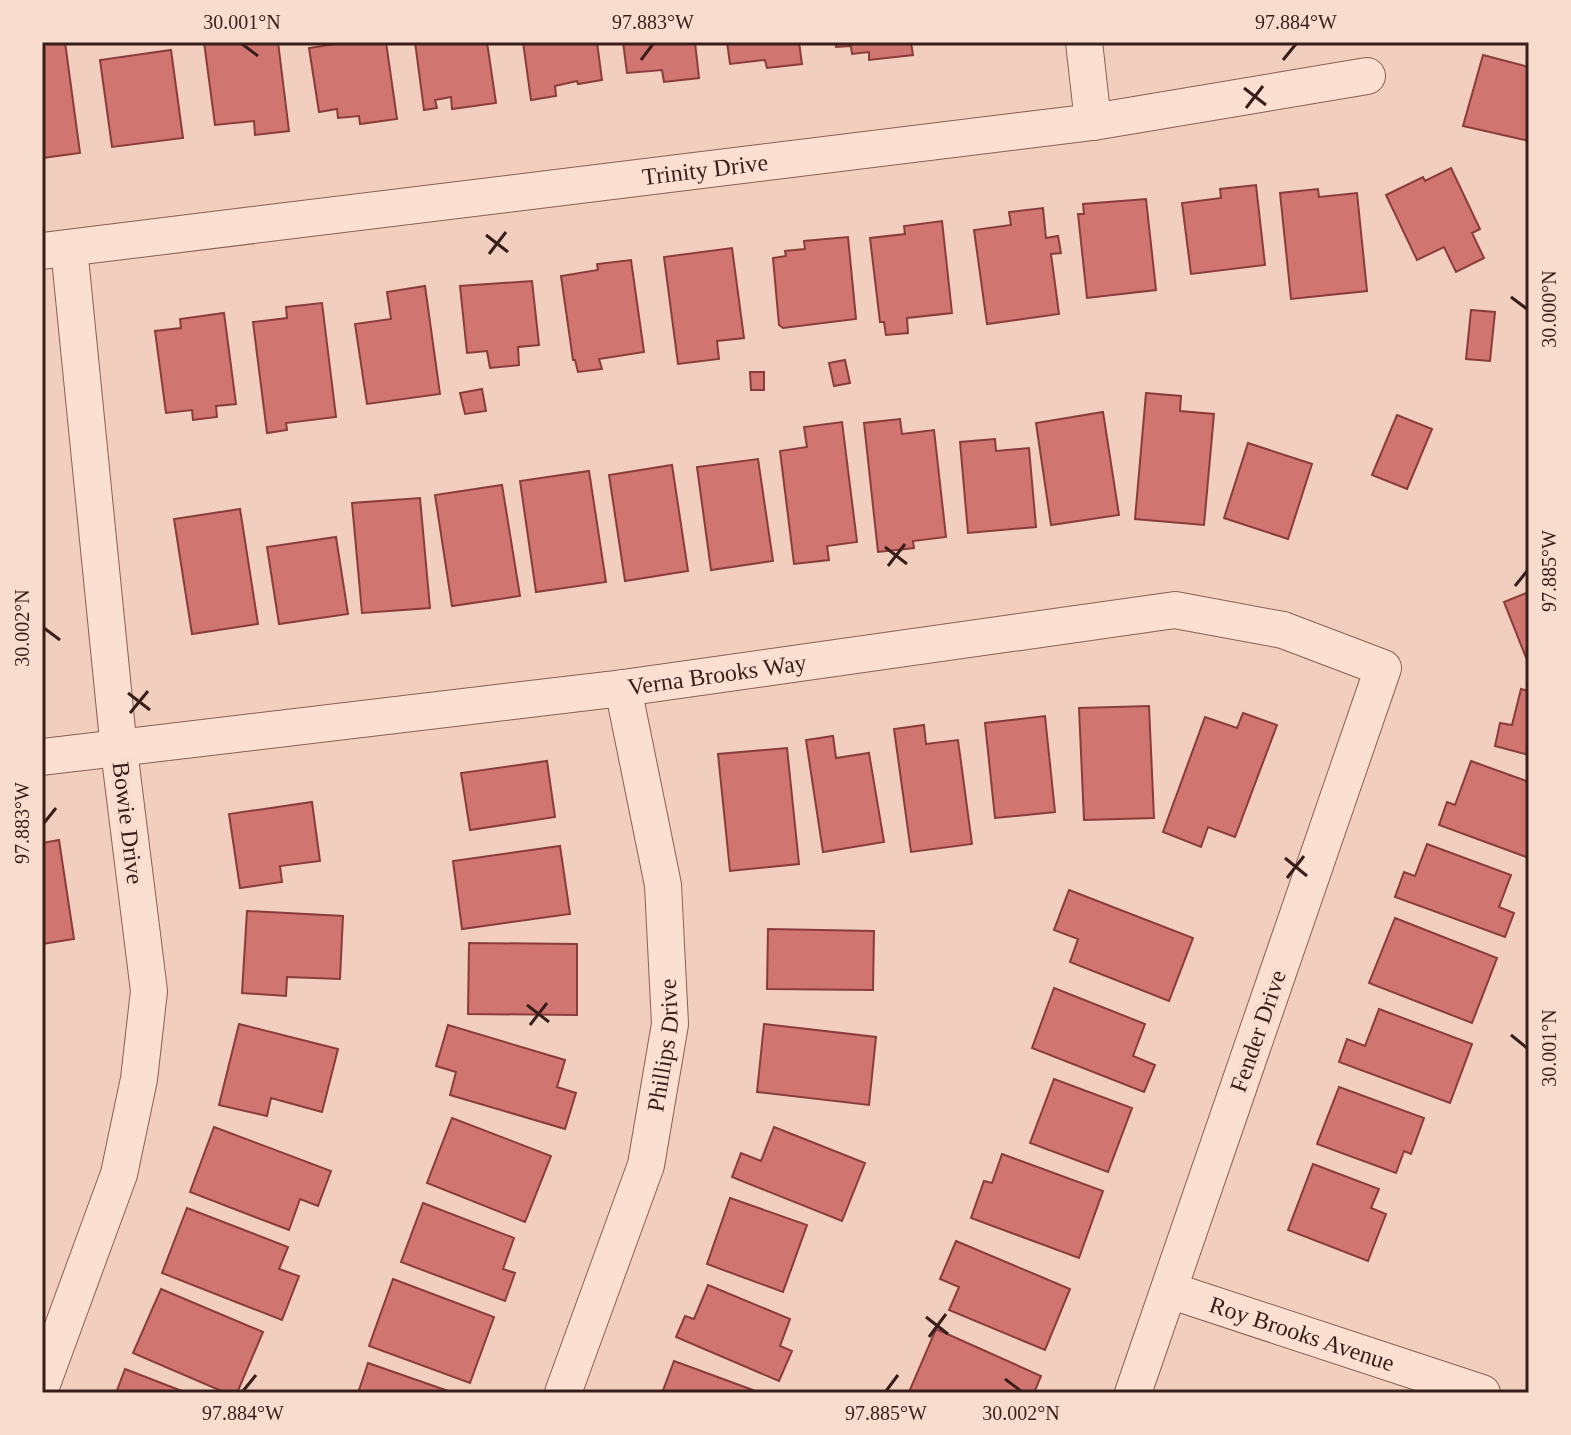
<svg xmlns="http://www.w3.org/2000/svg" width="1571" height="1435" viewBox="0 0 1571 1435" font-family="'Times New Roman',serif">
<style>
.building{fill:#d17570;stroke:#8a3c3a;stroke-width:2}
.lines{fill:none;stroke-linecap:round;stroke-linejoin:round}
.minor-casing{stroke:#8a5e55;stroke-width:38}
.minor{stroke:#fbdfd1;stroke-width:36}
.ticks{fill:none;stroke:#381e1b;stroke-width:3}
.labels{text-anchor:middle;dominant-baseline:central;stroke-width:8;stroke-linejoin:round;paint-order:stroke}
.street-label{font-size:24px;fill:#381e1b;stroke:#f8dccd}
.neatline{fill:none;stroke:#381e1b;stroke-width:3}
.ticks-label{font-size:20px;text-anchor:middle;fill:#381e1b}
</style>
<rect width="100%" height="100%" fill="#f1cebd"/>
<path class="building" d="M 65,42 L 80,153 L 42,158 L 42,44 Z
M 204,42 L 278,42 L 289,131 L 255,135 L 254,121 L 215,125 Z
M 348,42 L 386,42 L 397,119 L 360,124 L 359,116 L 338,118 L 337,109 L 319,112 L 309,48 Z
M 415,42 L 487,42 L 496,103 L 452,109 L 451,97 L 435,100 L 437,108 L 424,110 Z
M 523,42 L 597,42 L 602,80 L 578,84 L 577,81 L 555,86 L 556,96 L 531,100 Z
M 623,42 L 695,42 L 699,78 L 664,82 L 662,70 L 627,73 Z
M 727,42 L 799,42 L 802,64 L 767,68 L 765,60 L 730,64 Z
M 835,42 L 911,42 L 913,55 L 869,60 L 869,52 L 852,54 L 851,46 L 836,47 Z
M 171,50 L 183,138 L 112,147 L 100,60 Z
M 1483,55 L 1529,67 L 1529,141 L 1463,126 Z
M 1451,168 L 1480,229 L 1472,233 L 1484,258 L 1456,272 L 1444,247 L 1417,260 L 1386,195 L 1423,177 L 1425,181 Z
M 1256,185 L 1265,265 L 1191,274 L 1182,203 L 1221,198 L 1220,189 Z
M 1318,189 L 1319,197 L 1357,193 L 1367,291 L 1291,299 L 1280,193 Z
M 1146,199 L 1156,290 L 1087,298 L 1078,214 L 1084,214 L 1083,204 Z
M 1043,208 L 1046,238 L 1058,236 L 1061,253 L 1051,254 L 1059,314 L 987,324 L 974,230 L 1011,225 L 1009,212 Z
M 942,221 L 952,313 L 907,318 L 908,333 L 886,335 L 884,322 L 880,322 L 870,238 L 905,234 L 904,226 Z
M 848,237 L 856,319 L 783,328 L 779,325 L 773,258 L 786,256 L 785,251 L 805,249 L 804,241 Z
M 732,248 L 744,338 L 717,341 L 719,359 L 678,364 L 664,257 Z
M 631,260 L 644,352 L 599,359 L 602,369 L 578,372 L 575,360 L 573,360 L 561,276 L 598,270 L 597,264 Z
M 532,281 L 539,345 L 518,347 L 519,365 L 490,368 L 487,351 L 467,353 L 460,286 Z
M 425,286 L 440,394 L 367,404 L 355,324 L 391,319 L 387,292 Z
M 322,303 L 336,417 L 286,423 L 287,430 L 267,433 L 253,322 L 287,318 L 286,307 Z
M 1471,310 L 1495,312 L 1490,361 L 1466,359 Z
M 224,313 L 236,404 L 216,406 L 217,417 L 193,420 L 192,410 L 166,413 L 155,331 L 181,328 L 180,319 Z
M 845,360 L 850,383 L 834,386 L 829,363 Z
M 750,372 L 764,372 L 764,390 L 751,390 Z
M 482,389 L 486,411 L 465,414 L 460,393 Z
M 1146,393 L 1181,396 L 1180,411 L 1214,414 L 1204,525 L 1135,519 Z
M 1103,412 L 1119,515 L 1051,525 L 1036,423 Z
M 1397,415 L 1432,429 L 1407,489 L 1372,475 Z
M 900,419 L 902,434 L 934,430 L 946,537 L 913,541 L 914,548 L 878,552 L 864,423 Z
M 842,422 L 857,542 L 827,546 L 829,560 L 794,564 L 780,451 L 807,447 L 804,427 Z
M 995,439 L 996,451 L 1029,448 L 1036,527 L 968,533 L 960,442 Z
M 1248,443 L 1312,464 L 1288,539 L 1224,518 Z
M 758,459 L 773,561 L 711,570 L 697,467 Z
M 672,465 L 688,571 L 625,581 L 609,475 Z
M 589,471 L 606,582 L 536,592 L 520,481 Z
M 502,485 L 520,596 L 452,606 L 435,495 Z
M 420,498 L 430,608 L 362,613 L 352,503 Z
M 240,509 L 258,624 L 192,634 L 174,519 Z
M 336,537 L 348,614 L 279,624 L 267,547 Z
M 1529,592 L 1529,665 L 1504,602 Z
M 1521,689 L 1529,691 L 1529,755 L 1495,746 L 1500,723 L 1512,725 Z
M 1149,706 L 1154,818 L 1084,820 L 1079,708 Z
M 1243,713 L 1277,725 L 1235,837 L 1208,827 L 1201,847 L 1163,832 L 1205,717 L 1237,728 Z
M 1045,716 L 1055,812 L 995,818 L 985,723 Z
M 924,725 L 926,744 L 958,740 L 972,844 L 911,852 L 894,729 Z
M 833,736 L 836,758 L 869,753 L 884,842 L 823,852 L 806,740 Z
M 787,748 L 799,864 L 730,871 L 718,754 Z
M 547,761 L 555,817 L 470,830 L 461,773 Z
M 1471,761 L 1529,782 L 1529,858 L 1439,825 L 1447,802 L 1455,805 Z
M 312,802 L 320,861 L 280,866 L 282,882 L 240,888 L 229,814 Z
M 59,840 L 74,939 L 42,944 L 42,843 Z
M 1427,844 L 1511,875 L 1499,907 L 1514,913 L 1505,937 L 1395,897 L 1404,872 L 1415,876 Z
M 560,846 L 570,914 L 462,929 L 453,861 Z
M 1069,890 L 1193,938 L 1169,1001 L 1070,962 L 1078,939 L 1054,930 Z
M 247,911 L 343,916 L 340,979 L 287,977 L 286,996 L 242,993 Z
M 1395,918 L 1497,958 L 1472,1023 L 1369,983 Z
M 768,929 L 874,931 L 873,990 L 767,989 Z
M 469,943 L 577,944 L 577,1015 L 468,1014 Z
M 1054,988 L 1145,1024 L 1133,1056 L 1155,1065 L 1144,1092 L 1032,1048 Z
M 1379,1009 L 1472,1044 L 1450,1103 L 1339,1062 L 1347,1039 L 1365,1046 Z
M 239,1024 L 338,1049 L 322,1112 L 271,1098 L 267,1116 L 219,1105 Z
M 764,1024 L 876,1037 L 869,1105 L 757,1092 Z
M 448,1025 L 565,1060 L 557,1087 L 576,1093 L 565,1129 L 450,1095 L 456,1072 L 436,1066 Z
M 1054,1079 L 1132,1108 L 1108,1172 L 1030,1143 Z
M 1339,1087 L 1424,1118 L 1411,1154 L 1404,1151 L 1396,1173 L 1317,1144 Z
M 452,1118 L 551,1156 L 525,1222 L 427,1183 Z
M 214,1127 L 331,1171 L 318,1206 L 300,1199 L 289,1230 L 190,1192 Z
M 774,1127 L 865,1163 L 842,1221 L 732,1177 L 741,1153 L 761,1161 Z
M 1002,1154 L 1103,1191 L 1079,1258 L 971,1218 L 984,1181 L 992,1183 Z
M 1313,1164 L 1379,1189 L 1371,1208 L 1386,1214 L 1368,1261 L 1288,1230 Z
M 730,1198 L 807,1225 L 783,1292 L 707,1264 Z
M 423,1203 L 514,1238 L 503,1269 L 515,1273 L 505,1301 L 401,1262 Z
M 187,1208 L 288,1247 L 279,1269 L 299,1276 L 282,1320 L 162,1273 Z
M 956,1241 L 1070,1289 L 1045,1350 L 949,1310 L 959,1287 L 940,1279 Z
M 393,1279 L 494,1317 L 470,1383 L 369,1346 Z
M 708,1285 L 790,1319 L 780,1346 L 792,1351 L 779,1381 L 676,1337 L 685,1316 L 694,1319 Z
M 161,1289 L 263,1332 L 237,1393 L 226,1393 L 133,1353 Z
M 936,1329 L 1041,1376 L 1034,1393 L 909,1392 Z
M 674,1361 L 761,1393 L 662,1393 Z
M 368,1363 L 454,1393 L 358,1393 Z
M 125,1369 L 187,1393 L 116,1393 Z"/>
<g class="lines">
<g class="minor-casing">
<g id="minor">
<path d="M 1084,42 L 1093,122"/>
<path id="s1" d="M 42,251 L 1093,122 L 1367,76"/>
<path id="s2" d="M 42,757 L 623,688 L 1175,610 L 1283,630 L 1383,668 L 1133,1393"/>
<path id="s3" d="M 1169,1290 L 1482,1393"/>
<path d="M 42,1384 L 119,1174 L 139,1079 L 149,991 L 119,750 L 69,248"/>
<path id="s4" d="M 563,1393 L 646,1165 L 670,1024 L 663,885 L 623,688"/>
</g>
</g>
<use href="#minor" class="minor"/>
</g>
<path class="ticks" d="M 242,44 L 258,56M 641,60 L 653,44M 1283,60 L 1296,44M 1244,88 L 1266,105M 1246,108 L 1263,86M 486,235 L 508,252M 489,254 L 506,232M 1511,297 L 1527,309M 885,547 L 907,564M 888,566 L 905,544M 1515,586 L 1527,571M 44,628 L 60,640M 128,693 L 150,710M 130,713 L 148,691M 44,823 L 56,808M 1285,858 L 1307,876M 1287,878 L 1304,856M 527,1005 L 549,1022M 530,1025 L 547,1003M 1511,1035 L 1527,1048M 926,1317 L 948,1334M 929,1337 L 946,1314M 1005,1379 L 1021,1391M 243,1391 L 256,1375M 886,1391 L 898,1375"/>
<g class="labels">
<g class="street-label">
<text stroke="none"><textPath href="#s1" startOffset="668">Trinity Drive</textPath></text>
<text stroke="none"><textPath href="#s2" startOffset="680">Verna Brooks Way</textPath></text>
<text transform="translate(128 823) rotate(83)">Bowie Drive</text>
<text transform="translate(1258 1031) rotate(-71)">Fender Drive</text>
<text stroke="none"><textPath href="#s4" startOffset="364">Phillips Drive</textPath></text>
<text stroke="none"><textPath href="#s3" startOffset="140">Roy Brooks Avenue</textPath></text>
</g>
</g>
<rect width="1571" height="1435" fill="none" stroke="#f8dccd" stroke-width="88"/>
<rect x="44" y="44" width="1483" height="1347" class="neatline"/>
<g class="ticks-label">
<text x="242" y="29">30.001°N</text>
<text x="653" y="29">97.883°W</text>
<text x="1296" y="29">97.884°W</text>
<text transform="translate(1549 309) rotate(-90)" y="7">30.000°N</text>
<text transform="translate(1549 571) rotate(-90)" y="7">97.885°W</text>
<text transform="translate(22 628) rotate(-90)" y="7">30.002°N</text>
<text transform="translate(22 823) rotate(-90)" y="7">97.883°W</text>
<text transform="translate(1549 1048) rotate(-90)" y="7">30.001°N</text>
<text x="243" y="1420">97.884°W</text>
<text x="886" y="1420">97.885°W</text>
<text x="1021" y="1420">30.002°N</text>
</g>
</svg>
